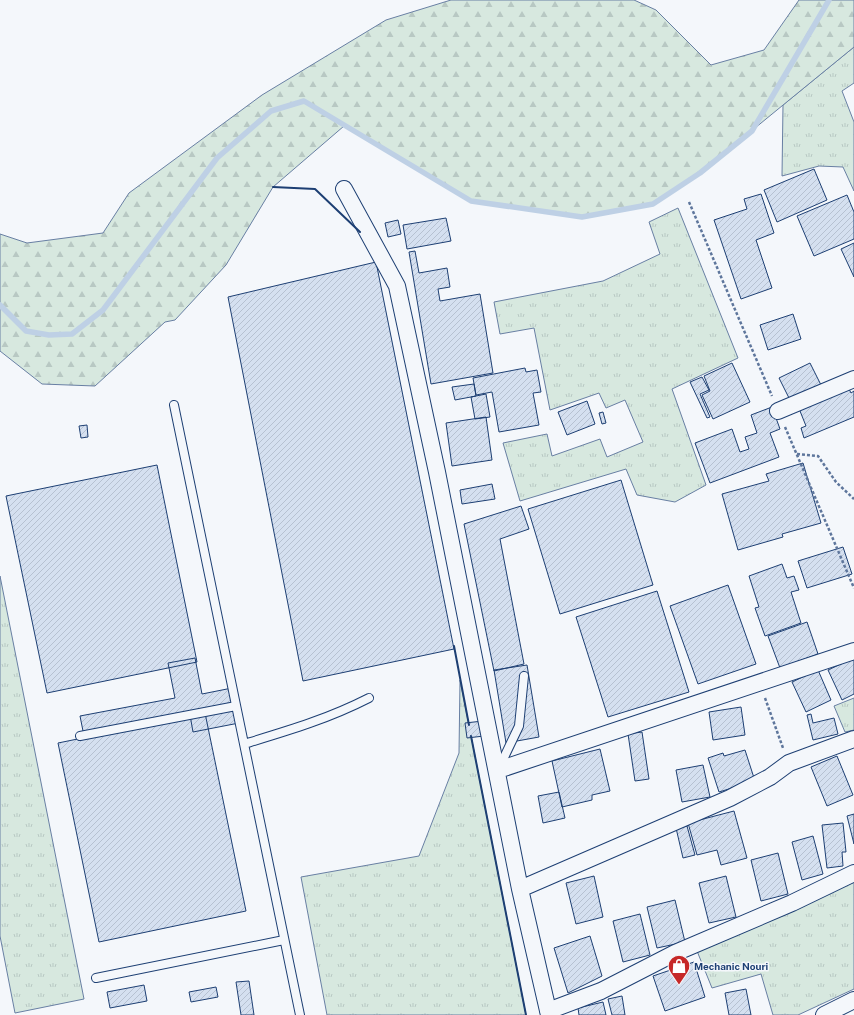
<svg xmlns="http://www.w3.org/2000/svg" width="854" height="1015" viewBox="0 0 854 1015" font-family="'Public Sans',sans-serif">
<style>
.grass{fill:url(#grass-tufts);stroke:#687fa3}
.forest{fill:url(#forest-firs);stroke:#687fa3}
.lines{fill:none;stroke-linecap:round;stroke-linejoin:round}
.stream{stroke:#bed0e5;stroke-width:5.5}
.building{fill:url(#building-hatch);stroke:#1d3f73}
.lane-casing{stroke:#1d3f73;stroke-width:10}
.street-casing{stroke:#1d3f73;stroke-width:18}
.path{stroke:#5e769c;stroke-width:2.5;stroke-dasharray:3 2;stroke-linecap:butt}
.lane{stroke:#f4f7fb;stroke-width:8}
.street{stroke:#f4f7fb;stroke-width:16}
.wall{stroke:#1d3f73;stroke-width:2}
.labels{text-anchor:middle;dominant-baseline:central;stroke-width:3;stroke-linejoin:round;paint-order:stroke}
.poi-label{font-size:10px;font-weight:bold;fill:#1d3f73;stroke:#f4f7fb;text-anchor:start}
</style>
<defs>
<pattern id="grass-tufts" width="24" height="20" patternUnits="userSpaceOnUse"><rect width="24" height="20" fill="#d7e8df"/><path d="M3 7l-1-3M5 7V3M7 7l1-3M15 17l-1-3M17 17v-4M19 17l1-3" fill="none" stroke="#b8c8c3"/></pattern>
<pattern id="forest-firs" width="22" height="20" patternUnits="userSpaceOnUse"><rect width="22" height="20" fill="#d7e8df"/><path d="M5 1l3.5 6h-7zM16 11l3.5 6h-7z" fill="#b8c8c3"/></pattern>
<pattern id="building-hatch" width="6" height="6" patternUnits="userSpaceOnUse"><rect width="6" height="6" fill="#d5e0f0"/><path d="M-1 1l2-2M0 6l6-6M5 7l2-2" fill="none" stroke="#b6c1d1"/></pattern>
</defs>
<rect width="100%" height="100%" fill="#f4f7fb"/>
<path class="grass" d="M 854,47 L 854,83 L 842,91 L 854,122 L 854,191 L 843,167 L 819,166 L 782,176 L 783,105 Z
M 678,208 L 738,358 L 672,389 L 706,485 L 675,502 L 637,495 L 626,469 L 520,501 L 503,443 L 547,434 L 552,456 L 600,439 L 607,457 L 643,442 L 625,400 L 606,408 L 599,393 L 550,410 L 534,328 L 500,334 L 494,302 L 603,281 L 660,254 L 649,222 Z
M 0,576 L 84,999 L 15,1013 L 0,936 Z
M 460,680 L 526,1015 L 327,1015 L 301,877 L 419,856 L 459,753 Z
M 854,698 L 854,730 L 845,732 L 834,706 Z
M 854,882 L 854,989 L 798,1015 L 773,1015 L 761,974 L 712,988 L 697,951 Z"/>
<path class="forest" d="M 451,0 L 634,0 L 656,10 L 711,65 L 764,50 L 799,0 L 854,0 L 854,47 L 700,173 L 653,204 L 582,217 L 471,201 L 344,126 L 273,187 L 226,265 L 175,320 L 165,322 L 95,386 L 42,384 L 0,351 L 0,234 L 27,243 L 103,233 L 129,193 L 262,95 L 386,20 Z"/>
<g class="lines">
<path class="stream" d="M 0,305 L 26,331 L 49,335 L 72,334 L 103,310 L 217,158 L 271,111 L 304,101 L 471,201 L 582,217 L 653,204 L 700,173 L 752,131 L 829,0"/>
</g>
<path class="building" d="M 814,169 L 827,200 L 777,222 L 764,190 Z
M 761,194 L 774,233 L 756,240 L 772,288 L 741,299 L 714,220 L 747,209 L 744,199 Z
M 847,195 L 854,212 L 854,239 L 814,256 L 797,216 Z
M 446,218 L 451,241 L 407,249 L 403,225 Z
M 398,220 L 401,234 L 388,237 L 385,223 Z
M 854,243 L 854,277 L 841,249 Z
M 415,251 L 419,273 L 447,268 L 450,287 L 438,289 L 440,301 L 480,294 L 493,373 L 431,384 L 409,252 Z
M 376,262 L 454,649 L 303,681 L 228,297 Z
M 793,314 L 801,339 L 768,350 L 760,325 Z
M 732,363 L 750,402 L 713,419 L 702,395 L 710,391 L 704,376 Z
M 810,363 L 822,387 L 791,402 L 779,378 Z
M 525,368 L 526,372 L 537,370 L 541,392 L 533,393 L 539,425 L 499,432 L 492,392 L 476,395 L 473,378 Z
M 702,377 L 709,390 L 700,394 L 710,417 L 707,418 L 690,382 Z
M 474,384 L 476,396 L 455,400 L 452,387 Z
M 847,385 L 851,393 L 854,391 L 854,417 L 804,438 L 801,428 L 806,426 L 798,406 Z
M 486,394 L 490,417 L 475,419 L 471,397 Z
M 587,401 L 595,424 L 567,435 L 558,412 Z
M 772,407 L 780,429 L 770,433 L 779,457 L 710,483 L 695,443 L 732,429 L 740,452 L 749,449 L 745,437 L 757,433 L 751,415 Z
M 603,412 L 606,423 L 602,424 L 599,413 Z
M 486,417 L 492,460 L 452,466 L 446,423 Z
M 87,425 L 88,437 L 81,438 L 79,426 Z
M 803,463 L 821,523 L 782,534 L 783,537 L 738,550 L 722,494 L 769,481 L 766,474 Z
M 157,465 L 197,662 L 47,693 L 6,496 Z
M 621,480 L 653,585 L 560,614 L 528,509 Z
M 492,484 L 495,499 L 462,504 L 460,490 Z
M 521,506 L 529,529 L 500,539 L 524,664 L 494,671 L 464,524 Z
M 843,547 L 852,574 L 807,588 L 798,561 Z
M 782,564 L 787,578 L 794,576 L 799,590 L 791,592 L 801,623 L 765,636 L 755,608 L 759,607 L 749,576 Z
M 728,585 L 756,664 L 698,684 L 670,606 Z
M 657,591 L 689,692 L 608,717 L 576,617 Z
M 807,622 L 818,654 L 780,668 L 768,636 Z
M 195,658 L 202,694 L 232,688 L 239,723 L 193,732 L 190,715 L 84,736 L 80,716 L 175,698 L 168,663 Z
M 854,658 L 854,694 L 842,700 L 828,670 Z
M 527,665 L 539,737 L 506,743 L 494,670 Z
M 818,670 L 831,700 L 806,712 L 792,682 Z
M 741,707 L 745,735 L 713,740 L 709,712 Z
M 205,713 L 246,911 L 99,942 L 58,743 Z
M 811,714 L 813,723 L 834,718 L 838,734 L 813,740 L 807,715 Z
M 483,721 L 484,736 L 467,738 L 465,723 Z
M 642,732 L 649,779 L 635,781 L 628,734 Z
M 600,749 L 610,791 L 592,795 L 592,800 L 562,807 L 552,761 Z
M 745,750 L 755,781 L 719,792 L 708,758 L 723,753 L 724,756 Z
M 837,756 L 853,795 L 827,806 L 811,767 Z
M 703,765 L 710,797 L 682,802 L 676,770 Z
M 559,792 L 565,818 L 543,823 L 538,796 Z
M 734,811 L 747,858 L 721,865 L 717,850 L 697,855 L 688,823 Z
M 854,814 L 854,844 L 847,816 Z
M 843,823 L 846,852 L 842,852 L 843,866 L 827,868 L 822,825 Z
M 687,826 L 695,855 L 683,858 L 676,828 Z
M 813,836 L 823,874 L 802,880 L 792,842 Z
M 778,853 L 788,894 L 761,901 L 751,860 Z
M 594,876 L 603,917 L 576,924 L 566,883 Z
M 726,876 L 736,917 L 709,923 L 699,883 Z
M 675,900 L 685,942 L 657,948 L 647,907 Z
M 640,914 L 650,955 L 623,962 L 613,921 Z
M 590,936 L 602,976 L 568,993 L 554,948 Z
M 694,962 L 705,997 L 665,1011 L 653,976 Z
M 249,981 L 254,1015 L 241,1015 L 236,982 Z
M 144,985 L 147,1001 L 110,1008 L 107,992 Z
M 216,987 L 218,997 L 191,1002 L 189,992 Z
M 746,989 L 751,1015 L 729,1015 L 725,993 Z
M 622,996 L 625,1015 L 612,1015 L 608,999 Z
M 603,1002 L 606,1015 L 579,1015 L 578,1008 Z"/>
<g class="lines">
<g class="lane-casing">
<path id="lane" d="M 174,405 L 300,1015
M 80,736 L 236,706
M 244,744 C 287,731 328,719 369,698
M 498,770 L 519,726 L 524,676
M 96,978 L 284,940"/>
</g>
<g class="street-casing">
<path id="street" d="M 344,189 L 397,286 L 437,472 L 520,889 L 549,1015
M 778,411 L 854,379
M 498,770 L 854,651
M 520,889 L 730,798 L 770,777 L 789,763 L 854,739
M 548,1011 L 601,991 L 675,953 L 792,903 L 854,873
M 824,1015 L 854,1000"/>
</g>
<path class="path" d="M 689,202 L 772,396
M 785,427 L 854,588
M 797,454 L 818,456 L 836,482 L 854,499
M 765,698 L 783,748"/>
<use href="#lane" class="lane"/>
<use href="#street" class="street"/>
<path class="wall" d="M 273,187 L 315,189 L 360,232
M 454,646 L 469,725
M 471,736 L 526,1015"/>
</g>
<defs>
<g id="shop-pin" transform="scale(1.15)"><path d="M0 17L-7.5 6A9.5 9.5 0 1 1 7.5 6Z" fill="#c62828" stroke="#f4f7fb"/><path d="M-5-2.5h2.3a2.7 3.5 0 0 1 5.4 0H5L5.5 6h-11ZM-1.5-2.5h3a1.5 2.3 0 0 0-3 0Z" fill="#fff"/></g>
</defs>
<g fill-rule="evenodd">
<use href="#shop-pin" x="679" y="966"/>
</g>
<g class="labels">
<g class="poi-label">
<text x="694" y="966">Mechanic Nouri</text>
</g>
</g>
</svg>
